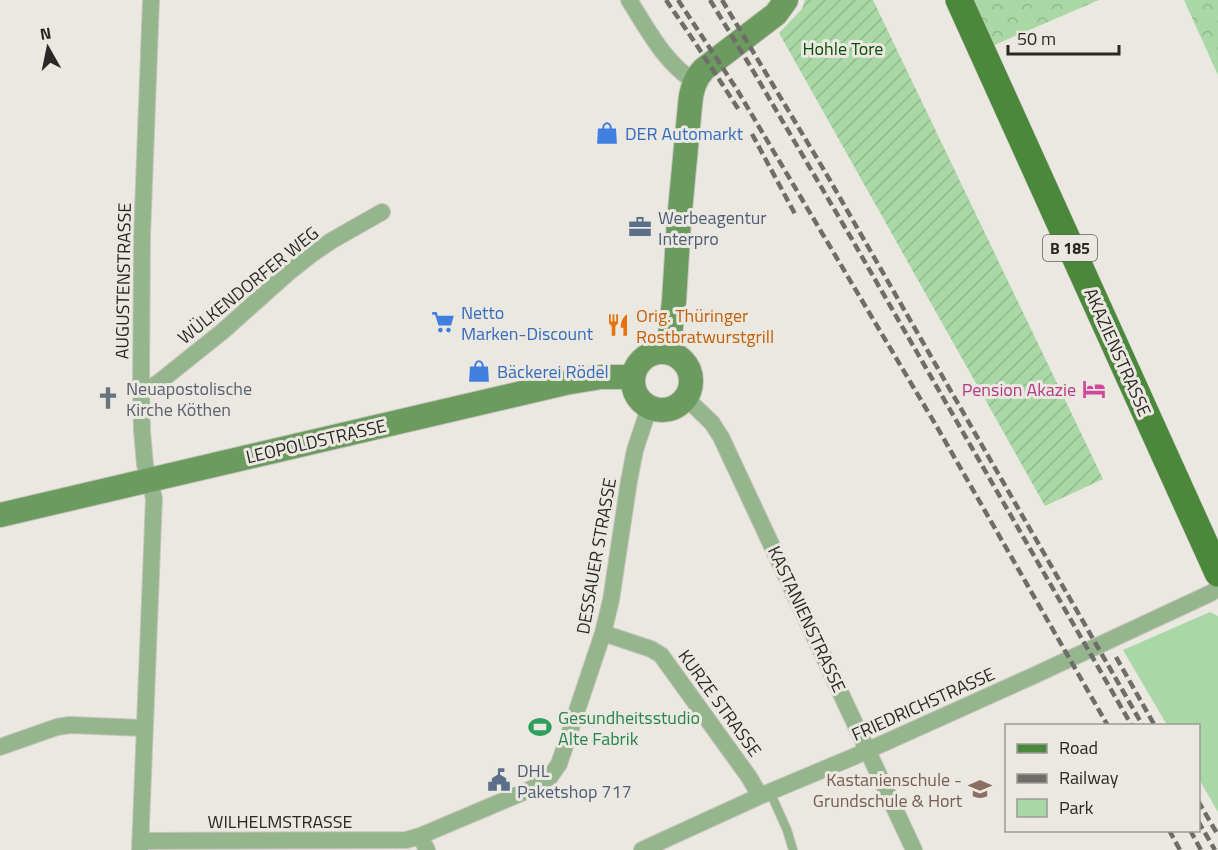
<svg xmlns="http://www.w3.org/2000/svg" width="1218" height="850" viewBox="0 0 1218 850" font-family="'Titillium Web',sans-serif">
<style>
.forest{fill:url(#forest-crowns)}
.park{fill:#a9d7a5}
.garden{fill:url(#garden-furrows)}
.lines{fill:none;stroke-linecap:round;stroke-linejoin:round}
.lane-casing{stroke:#c8c5bf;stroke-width:10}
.street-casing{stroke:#c8c5bf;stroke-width:18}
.secondary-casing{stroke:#c8c5bf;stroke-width:26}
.primary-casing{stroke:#c8c5bf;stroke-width:28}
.lane{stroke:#95b58c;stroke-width:8}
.street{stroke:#95b58c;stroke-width:16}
.secondary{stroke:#6b9b5f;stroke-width:24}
.primary{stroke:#4b883b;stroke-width:27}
.rail{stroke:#6f6d69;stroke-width:4.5;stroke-dasharray:9 4.5;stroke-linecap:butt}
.labels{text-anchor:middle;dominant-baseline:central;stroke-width:6;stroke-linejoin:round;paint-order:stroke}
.shield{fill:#ebe8e1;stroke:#63625e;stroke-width:1.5}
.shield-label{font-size:16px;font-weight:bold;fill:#292826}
.park-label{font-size:18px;fill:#0b4f08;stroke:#ebe8e1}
.shop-label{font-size:18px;fill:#366cbe;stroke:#ebe8e1;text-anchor:start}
.service-label{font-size:18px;fill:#4e5e75;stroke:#ebe8e1;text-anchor:start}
.street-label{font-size:18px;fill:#292826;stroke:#ebe8e1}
.food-label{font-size:18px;fill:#c56008;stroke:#ebe8e1;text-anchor:start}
.worship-label{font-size:18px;fill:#5b616d;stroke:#ebe8e1;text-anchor:start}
.hotel-label{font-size:18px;fill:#b23c85;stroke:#ebe8e1;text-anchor:end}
.leisure-label{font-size:18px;fill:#27864d;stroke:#ebe8e1;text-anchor:start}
.education-label{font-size:18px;fill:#785e54;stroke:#ebe8e1;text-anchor:end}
</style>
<defs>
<pattern id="forest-crowns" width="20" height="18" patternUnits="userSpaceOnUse" patternTransform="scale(1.5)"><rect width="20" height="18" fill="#a9d7a5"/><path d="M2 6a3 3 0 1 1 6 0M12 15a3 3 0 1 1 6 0" fill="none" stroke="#91b98e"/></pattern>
<pattern id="garden-furrows" width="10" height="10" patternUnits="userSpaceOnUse" patternTransform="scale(1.5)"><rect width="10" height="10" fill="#a9d7a5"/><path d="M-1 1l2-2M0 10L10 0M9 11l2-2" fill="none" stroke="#91b98e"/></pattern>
</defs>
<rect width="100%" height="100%" fill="#ebe8e1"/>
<path class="forest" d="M 972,0 L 1099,0 L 992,46 Z
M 1184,0 L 1218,0 L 1218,75 Z"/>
<path class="park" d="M 1210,612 L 1218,616 L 1218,812 L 1199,779 L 1198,726 L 1167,725 L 1123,650 Z"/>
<path class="garden" d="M 805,0 L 873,0 L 1103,479 L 1045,506 L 779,33 L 802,9 Z"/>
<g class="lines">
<g class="lane-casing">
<path id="lane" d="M 770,792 L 787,830 L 793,850"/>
</g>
<g class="street-casing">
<path id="street" d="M 629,0 C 648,30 664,62 695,82
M 141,388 L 149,388 L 158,383 L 223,331 L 288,273 L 312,254 L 331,241 L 382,212
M 686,398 L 712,423 L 721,437 L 914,850
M 603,633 L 651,649 L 661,655 L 749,777 L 760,796
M 0,747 L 57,727 L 70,725 L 144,728
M 140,841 L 406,840 L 420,836
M 140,850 L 154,498 L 145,465 L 142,431 L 141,388 L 142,236 L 151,0
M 427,850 L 420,836 L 531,789 L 550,777 L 559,764 L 603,633 L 611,600 L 629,481 L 635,450 L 649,408
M 642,850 L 760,796 L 853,757 L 1035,675 L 1211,593 L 1218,588"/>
</g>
<g class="secondary-casing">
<path id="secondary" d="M633 381a29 29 0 1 1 58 0a29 29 0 1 1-58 0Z
M 668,352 L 674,301 L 679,221 L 690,105 C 691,91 694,79 704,69 L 776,14 L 786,0
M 0,515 L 565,383 L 601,377 L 632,377"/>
</g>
<g class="primary-casing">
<path id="primary" d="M 959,0 L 1218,573"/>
</g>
<use href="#lane" class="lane"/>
<use href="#street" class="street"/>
<use href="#secondary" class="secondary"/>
<use href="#primary" class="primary"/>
<path class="rail" d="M 666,0 L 696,44 L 739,110
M 678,0 L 736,88 L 937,427 L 1108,726
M 710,0 L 749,64 L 850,236 L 1132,726
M 722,0 L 824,170 L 1143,726
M 752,134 L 795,214
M 1116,657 L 1155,726
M 1198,801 L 1218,835
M 1198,821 L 1215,850
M 1169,830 L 1180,850
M 1190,830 L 1201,850"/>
</g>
<defs>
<g id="shop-bare" transform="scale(1.8)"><path d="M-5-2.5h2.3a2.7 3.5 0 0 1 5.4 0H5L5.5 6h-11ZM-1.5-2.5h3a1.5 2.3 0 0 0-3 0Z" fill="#3f7fe0" stroke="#ebe8e1" stroke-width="2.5" paint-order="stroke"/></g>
<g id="office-bare" transform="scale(1.8)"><path d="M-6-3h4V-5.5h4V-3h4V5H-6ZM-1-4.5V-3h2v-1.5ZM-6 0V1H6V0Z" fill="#5c6f8a" stroke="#ebe8e1" stroke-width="2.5" paint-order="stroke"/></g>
<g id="supermarket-bare" transform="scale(1.8)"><path d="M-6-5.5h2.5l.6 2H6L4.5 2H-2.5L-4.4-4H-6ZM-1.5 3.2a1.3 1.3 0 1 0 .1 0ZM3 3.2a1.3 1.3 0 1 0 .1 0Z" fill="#3f7fe0" stroke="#ebe8e1" stroke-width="2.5" paint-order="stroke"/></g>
<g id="restaurant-bare" transform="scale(1.8)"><path d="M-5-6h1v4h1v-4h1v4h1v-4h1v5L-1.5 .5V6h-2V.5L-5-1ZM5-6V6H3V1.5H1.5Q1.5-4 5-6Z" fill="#e8710a" stroke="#ebe8e1" stroke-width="2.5" paint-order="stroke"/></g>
<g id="hotel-bare" transform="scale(1.8)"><path d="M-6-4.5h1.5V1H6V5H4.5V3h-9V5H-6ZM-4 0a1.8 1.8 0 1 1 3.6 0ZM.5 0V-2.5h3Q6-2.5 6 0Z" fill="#d1479c" stroke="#ebe8e1" stroke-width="2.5" paint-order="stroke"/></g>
<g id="church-bare" transform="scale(1.8)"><path d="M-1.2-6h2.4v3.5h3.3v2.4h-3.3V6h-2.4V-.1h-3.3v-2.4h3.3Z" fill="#6b7280" stroke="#ebe8e1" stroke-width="2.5" paint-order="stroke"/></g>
<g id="stadium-bare" transform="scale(1.8)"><path d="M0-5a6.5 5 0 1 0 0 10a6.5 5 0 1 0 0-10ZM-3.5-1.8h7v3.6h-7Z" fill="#2e9e5b" stroke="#ebe8e1" stroke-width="2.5" paint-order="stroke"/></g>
<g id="civic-bare" transform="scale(1.8)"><path d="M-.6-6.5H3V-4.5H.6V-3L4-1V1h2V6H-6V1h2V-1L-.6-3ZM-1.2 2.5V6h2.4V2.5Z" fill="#5c6f8a" stroke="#ebe8e1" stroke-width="2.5" paint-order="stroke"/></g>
<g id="school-bare" transform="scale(1.8)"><path d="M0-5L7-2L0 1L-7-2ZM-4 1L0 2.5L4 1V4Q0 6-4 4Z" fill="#8d6e63" stroke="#ebe8e1" stroke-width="2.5" paint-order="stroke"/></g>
</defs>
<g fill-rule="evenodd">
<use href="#shop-bare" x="607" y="133"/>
<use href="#office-bare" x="640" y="227"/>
<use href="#supermarket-bare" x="443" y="322"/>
<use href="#restaurant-bare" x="618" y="325"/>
<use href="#shop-bare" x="479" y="371"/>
<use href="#hotel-bare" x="1094" y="389"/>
<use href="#church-bare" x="108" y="398"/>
<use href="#stadium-bare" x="540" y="727"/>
<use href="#civic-bare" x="499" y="780"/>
<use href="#school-bare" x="980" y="789"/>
</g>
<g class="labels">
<rect class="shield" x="1043" y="235" width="54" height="26" rx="4.5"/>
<g class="shield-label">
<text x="1070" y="248">B 185</text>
</g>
<g class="park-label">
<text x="843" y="48">Hohle Tore</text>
</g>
<g class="shop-label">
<text x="625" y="133">DER Automarkt</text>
<text x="461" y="312">Netto<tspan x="461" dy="21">Marken-Discount</tspan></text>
<text x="497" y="371">Bäckerei Rödel</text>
</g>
<g class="service-label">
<text x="658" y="217">Werbeagentur<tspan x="658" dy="21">Interpro</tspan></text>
<text x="517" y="770">DHL<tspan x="517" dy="21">Paketshop 717</tspan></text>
</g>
<g class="street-label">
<text transform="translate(123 281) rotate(-89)">AUGUSTENSTRASSE</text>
<text transform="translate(248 285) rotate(-39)">WÜLKENDORFER WEG</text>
<text transform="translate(1118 352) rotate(66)">AKAZIENSTRASSE</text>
<text transform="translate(316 441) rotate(-13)">LEOPOLDSTRASSE</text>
<text transform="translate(596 556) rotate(-80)">DESSAUER STRASSE</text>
<text transform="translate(807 619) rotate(65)">KASTANIENSTRASSE</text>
<text transform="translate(720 703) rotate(54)">KURZE STRASSE</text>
<text transform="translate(923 704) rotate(-24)">FRIEDRICHSTRASSE</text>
<text x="280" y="821">WILHELMSTRASSE</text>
</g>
<g class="food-label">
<text x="636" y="315">Orig. Thüringer<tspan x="636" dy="21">Rostbratwurstgrill</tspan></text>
</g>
<g class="worship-label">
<text x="126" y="388">Neuapostolische<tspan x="126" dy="21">Kirche Köthen</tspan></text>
</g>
<g class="hotel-label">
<text x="1076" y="389">Pension Akazie</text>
</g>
<g class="leisure-label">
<text x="558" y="717">Gesundheitsstudio<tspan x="558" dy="21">Alte Fabrik</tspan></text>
</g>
<g class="education-label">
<text x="962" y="779">Kastanienschule -<tspan x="962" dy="21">Grundschule &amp; Hort</tspan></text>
</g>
</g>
<rect x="1005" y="724" width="195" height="108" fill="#ebe8e1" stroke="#9d9b96" stroke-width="1.5"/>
<rect x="1017" y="744" width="30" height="9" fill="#4b883b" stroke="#9d9b96" stroke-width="1.5"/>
<text x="1059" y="754" font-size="18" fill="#292826">Road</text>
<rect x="1017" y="774" width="30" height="9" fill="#6f6d69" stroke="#9d9b96" stroke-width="1.5"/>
<text x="1059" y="784" font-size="18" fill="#292826">Railway</text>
<rect x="1017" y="799" width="30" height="18" fill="#a9d7a5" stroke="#9d9b96" stroke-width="1.5"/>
<text x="1059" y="814" font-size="18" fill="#292826">Park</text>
<g transform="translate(48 48) rotate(351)" stroke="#ebe8e1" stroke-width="4.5" paint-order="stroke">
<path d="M0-4.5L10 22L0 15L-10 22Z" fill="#292826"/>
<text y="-9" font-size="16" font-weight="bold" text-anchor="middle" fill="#292826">N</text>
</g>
<path d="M1008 45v9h111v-9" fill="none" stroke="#292826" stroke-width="3"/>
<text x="1017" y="45" font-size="18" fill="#292826" stroke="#ebe8e1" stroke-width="4.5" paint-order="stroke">50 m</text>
</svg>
